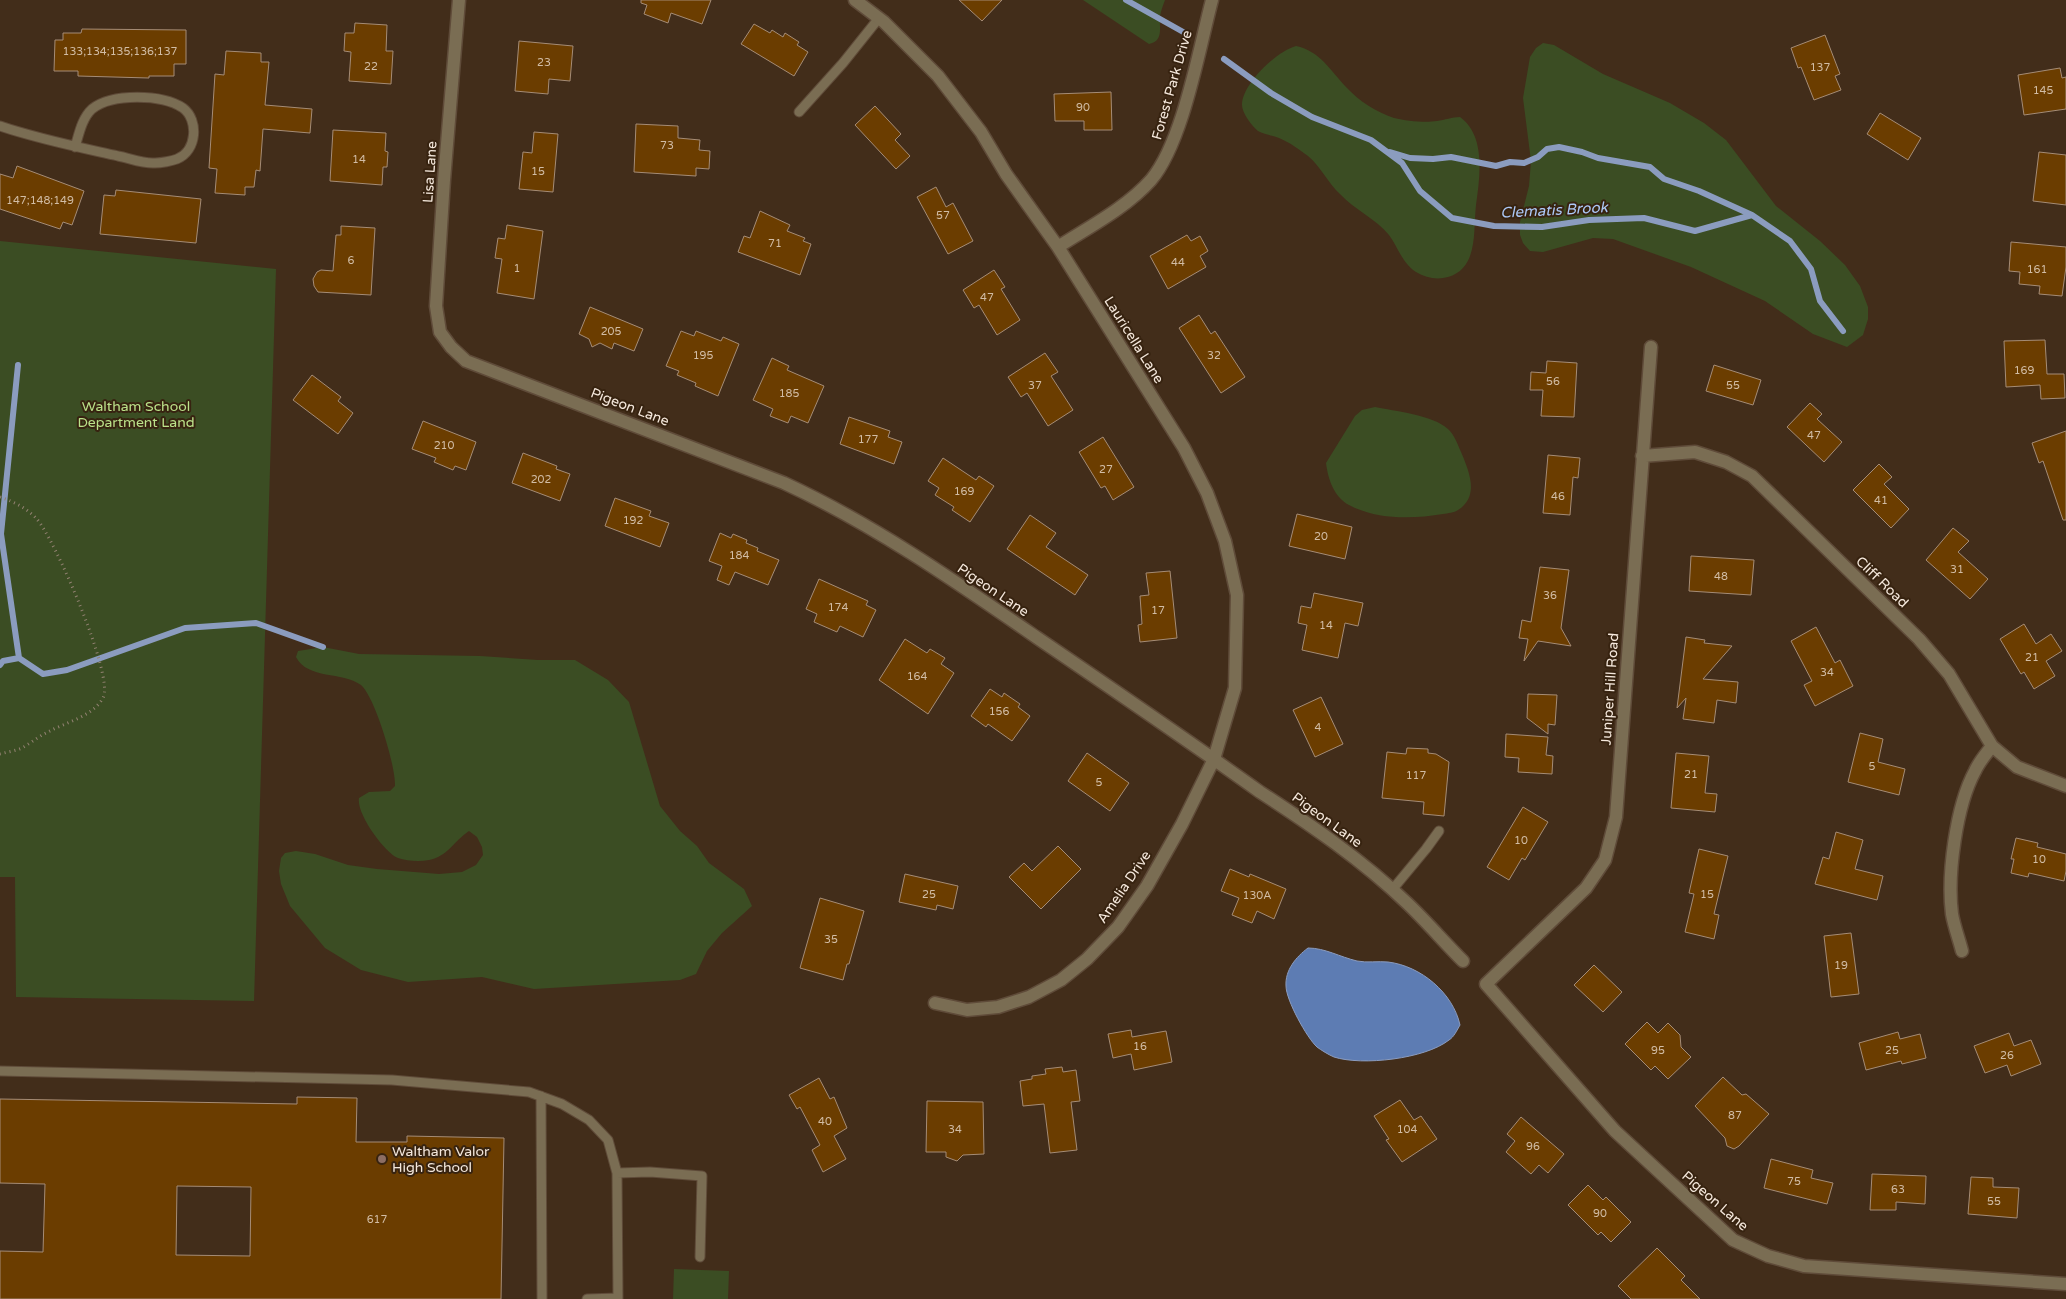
<svg xmlns="http://www.w3.org/2000/svg" width="2066" height="1299" viewBox="0 0 2066 1299" font-family="'Varela Round',sans-serif">
<style>
.green{fill:#3b4d23}
.water{fill:#5d7cb3;stroke:#8b9cbf}
.lines{fill:none;stroke-linecap:round;stroke-linejoin:round}
.stream{stroke:#8b9cbf;stroke-width:6}
.building{fill:#6b3d00;stroke:#a58c76;fill-rule:evenodd}
.lane-casing{stroke:#5f4b39;stroke-width:11}
.street-casing{stroke:#5f4b39;stroke-width:15}
.path{stroke:#938272;stroke-width:3;stroke-dasharray:1 4;stroke-linecap:butt}
.lane{stroke:#7a6d53;stroke-width:9}
.street{stroke:#7a6d53;stroke-width:12}
.education-dot{fill:#8d6e63;stroke:#372310;stroke-width:2}
.labels{text-anchor:middle;dominant-baseline:central;stroke-width:4;stroke-linejoin:round;paint-order:stroke}
.number-label{font-size:11px;fill:#d2bda5}
.street-label{font-size:14px;fill:#f5e8dc;stroke:#372310}
.park-label{font-size:14px;fill:#bbe28a;stroke:#372310}
.poi-label{font-size:14px;fill:#f5e8dc;stroke:#372310;text-anchor:start}
.water-label{font-size:15px;font-style:italic;fill:#acc8f7;stroke:#372310}
</style>
<rect width="100%" height="100%" fill="#422d1a"/>
<path class="green" d="M 1083,0 L 1165,0 C 1163,5 1161,11 1160,16 C 1159,28 1164,41 1149,44 Z
M 1543,43 L 1554,45 L 1603,74 L 1670,103 L 1704,123 L 1726,140 L 1776,206 L 1820,241 L 1845,265 L 1860,286 L 1868,307 L 1868,319 L 1863,335 L 1847,347 L 1813,334 L 1765,301 L 1691,267 L 1613,239 L 1593,238 L 1543,252 L 1530,251 L 1523,243 L 1520,235 L 1520,222 L 1529,186 L 1531,161 L 1523,98 L 1530,57 L 1536,48 Z
M 1296,46 C 1320,51 1330,70 1346,87 C 1359,101 1376,112 1394,118 C 1407,121 1425,123 1437,121 C 1445,120 1452,117 1460,117 C 1486,136 1480,176 1476,205 C 1473,230 1479,268 1448,277 C 1437,280 1426,278 1416,272 C 1402,263 1398,247 1389,235 C 1376,219 1355,210 1340,194 C 1328,183 1321,167 1308,156 C 1300,150 1289,142 1279,138 C 1273,136 1264,134 1258,131 C 1252,126 1242,113 1242,105 C 1242,84 1277,51 1296,46 Z
M 0,241 L 276,269 L 254,1001 L 16,997 L 15,877 L 0,877 Z
M 1375,407 C 1394,411 1433,415 1448,429 C 1454,434 1458,445 1461,452 C 1469,471 1480,496 1458,510 C 1454,513 1448,513 1443,514 C 1413,519 1377,520 1349,505 C 1334,497 1328,479 1326,463 L 1355,416 L 1362,410 Z
M 323,647 L 359,654 L 480,656 L 538,660 L 575,660 L 608,680 L 629,702 L 660,806 L 680,831 L 697,846 L 709,863 L 744,889 L 752,906 L 722,933 L 707,951 L 696,974 L 680,980 L 534,989 L 482,977 L 408,982 L 361,970 L 325,948 L 290,906 L 281,884 L 279,871 L 281,858 L 285,853 L 296,851 L 315,854 L 348,865 L 377,869 L 439,874 L 462,872 L 476,865 L 483,855 L 482,847 L 477,837 L 469,831 C 454,841 447,857 429,860 C 419,862 407,861 398,858 C 384,852 356,813 359,798 L 369,792 L 390,791 L 395,786 C 396,767 375,697 361,685 C 342,671 308,680 296,657 L 298,651 Z
M 674,1269 L 729,1271 L 728,1299 L 673,1299 Z"/>
<path class="water" d="M 1308,948 C 1325,948 1340,957 1357,961 C 1367,963 1378,961 1388,962 C 1421,966 1453,993 1460,1025 C 1457,1030 1454,1037 1449,1040 C 1425,1059 1362,1066 1334,1057 C 1329,1055 1321,1050 1317,1047 C 1307,1038 1286,1000 1286,986 C 1285,970 1296,957 1308,948 Z"/>
<g class="lines">
<path class="stream" d="M 1126,0 L 1185,33
M 1224,59 L 1271,93 L 1312,117 L 1371,140 L 1402,163 L 1420,191 L 1452,218 L 1494,226 L 1542,227 L 1589,220 L 1644,218 L 1695,231 L 1752,215 L 1790,241 L 1811,269 L 1820,301 L 1843,331
M 1390,152 L 1410,158 L 1433,159 L 1451,157 L 1496,166 L 1510,162 L 1524,163 L 1538,157 L 1547,149 L 1559,147 L 1582,152 L 1598,158 L 1650,167 L 1664,179 L 1699,191 L 1752,215
M 18,365 L 1,534 L 19,658
M 0,665 L 3,661 L 19,658 L 43,674 L 67,670 L 185,628 L 256,623 L 323,647"/>
</g>
<path class="building" d="M 641,0 L 711,0 L 702,24 L 671,13 L 668,23 L 644,14 L 647,5 L 641,3 Z
M 959,0 L 1002,0 L 982,21 Z
M 355,23 L 387,25 L 386,51 L 393,51 L 391,84 L 349,81 L 351,52 L 344,51 L 345,33 L 354,33 Z
M 754,24 L 770,33 L 772,30 L 783,37 L 785,33 L 799,42 L 797,45 L 808,52 L 794,76 L 741,44 Z
M 82,29 L 186,30 L 186,64 L 174,64 L 174,76 L 149,76 L 149,78 L 78,76 L 78,71 L 54,71 L 55,40 L 63,40 L 63,33 L 81,33 Z
M 1825,35 L 1840,74 L 1835,76 L 1841,90 L 1814,100 L 1801,67 L 1798,68 L 1791,48 Z
M 519,41 L 573,46 L 570,81 L 549,79 L 548,94 L 515,91 Z
M 226,51 L 261,53 L 261,62 L 269,62 L 265,105 L 312,109 L 310,133 L 263,129 L 260,171 L 256,170 L 254,187 L 245,187 L 245,195 L 215,193 L 217,169 L 209,168 L 215,74 L 224,75 Z
M 2060,68 L 2062,78 L 2066,77 L 2066,109 L 2024,115 L 2018,75 Z
M 1111,92 L 1112,130 L 1084,130 L 1084,121 L 1055,121 L 1054,94 Z
M 875,106 L 901,134 L 895,140 L 910,156 L 896,169 L 855,125 Z
M 1880,113 L 1921,138 L 1908,160 L 1867,134 Z
M 636,124 L 678,126 L 678,138 L 700,140 L 699,150 L 710,151 L 709,169 L 696,168 L 696,176 L 634,172 Z
M 333,130 L 386,133 L 385,151 L 388,152 L 387,167 L 383,167 L 382,185 L 330,181 Z
M 534,132 L 558,134 L 553,192 L 519,189 L 523,152 L 532,153 Z
M 2039,152 L 2066,155 L 2066,205 L 2033,201 Z
M 17,166 L 84,191 L 72,225 L 63,222 L 60,229 L 0,209 L 0,174 L 13,178 Z
M 936,187 L 946,207 L 953,203 L 973,241 L 948,254 L 917,197 Z
M 116,190 L 201,199 L 196,243 L 100,234 L 104,195 L 115,196 Z
M 760,211 L 790,225 L 787,231 L 805,238 L 803,241 L 811,244 L 800,275 L 738,252 L 744,236 L 750,238 Z
M 507,225 L 543,231 L 534,299 L 497,293 L 502,259 L 495,258 L 498,238 L 505,239 Z
M 341,226 L 375,228 L 371,295 L 318,292 L 314,286 L 313,279 L 317,272 L 321,270 L 333,271 L 336,235 L 341,235 Z
M 1187,235 L 1191,241 L 1200,236 L 1208,251 L 1200,256 L 1206,267 L 1168,289 L 1150,256 Z
M 2011,242 L 2066,247 L 2066,267 L 2062,296 L 2039,294 L 2040,286 L 2019,284 L 2020,272 L 2009,271 Z
M 994,270 L 1005,287 L 1001,289 L 1020,320 L 997,335 L 979,305 L 974,308 L 963,290 Z
M 590,307 L 643,329 L 634,351 L 614,343 L 612,349 L 600,343 L 592,347 L 589,339 L 579,334 Z
M 1199,315 L 1211,334 L 1215,331 L 1245,377 L 1221,393 L 1179,328 Z
M 681,331 L 694,336 L 696,331 L 721,341 L 723,337 L 739,344 L 718,396 L 695,386 L 696,383 L 677,375 L 679,371 L 666,366 Z
M 2045,340 L 2047,374 L 2064,374 L 2065,398 L 2041,399 L 2040,385 L 2006,387 L 2004,341 Z
M 1045,353 L 1058,372 L 1051,376 L 1073,410 L 1048,426 L 1027,393 L 1021,397 L 1008,377 Z
M 772,358 L 789,366 L 787,370 L 824,386 L 808,423 L 791,416 L 788,423 L 770,416 L 773,409 L 753,400 Z
M 1547,361 L 1577,363 L 1574,417 L 1541,416 L 1543,390 L 1530,390 L 1531,372 L 1546,373 Z
M 1714,365 L 1761,380 L 1753,405 L 1706,391 Z
M 312,375 L 341,397 L 338,401 L 353,413 L 338,434 L 293,400 Z
M 1810,403 L 1822,414 L 1817,419 L 1842,442 L 1824,462 L 1787,427 Z
M 849,417 L 890,431 L 888,437 L 902,442 L 894,464 L 840,444 Z
M 423,421 L 476,442 L 466,470 L 455,466 L 453,470 L 434,462 L 436,458 L 412,449 Z
M 2066,431 L 2066,520 L 2063,520 L 2043,461 L 2039,463 L 2032,443 Z
M 1103,437 L 1134,487 L 1113,500 L 1105,486 L 1101,488 L 1079,452 Z
M 523,453 L 557,466 L 556,469 L 570,474 L 560,501 L 512,483 Z
M 1548,455 L 1580,458 L 1578,478 L 1573,477 L 1570,515 L 1543,513 Z
M 943,458 L 976,480 L 979,476 L 994,486 L 970,522 L 952,510 L 954,507 L 935,495 L 939,488 L 928,481 Z
M 1879,464 L 1892,477 L 1884,484 L 1909,509 L 1891,528 L 1853,490 Z
M 615,498 L 651,511 L 649,516 L 669,523 L 660,547 L 605,526 Z
M 1297,514 L 1352,527 L 1345,559 L 1289,546 Z
M 1030,515 L 1056,533 L 1046,547 L 1088,575 L 1075,595 L 1007,549 Z
M 1953,528 L 1969,541 L 1958,552 L 1988,579 L 1970,599 L 1926,560 Z
M 720,533 L 731,538 L 733,534 L 747,540 L 746,543 L 758,548 L 757,551 L 779,560 L 768,585 L 735,572 L 729,585 L 717,580 L 722,566 L 709,561 Z
M 1691,556 L 1754,560 L 1751,595 L 1689,591 Z
M 1540,567 L 1569,570 L 1561,628 L 1571,646 L 1538,641 L 1524,661 L 1528,639 L 1519,638 L 1522,620 L 1531,622 Z
M 1170,571 L 1177,638 L 1140,642 L 1138,625 L 1142,624 L 1140,596 L 1149,595 L 1146,573 Z
M 819,579 L 868,601 L 866,605 L 876,610 L 863,637 L 840,626 L 837,632 L 814,622 L 817,614 L 806,609 Z
M 1314,593 L 1363,603 L 1358,626 L 1345,623 L 1338,658 L 1302,650 L 1307,625 L 1298,623 L 1301,606 L 1311,608 Z
M 2024,624 L 2036,644 L 2051,634 L 2062,651 L 2046,661 L 2055,676 L 2034,689 L 2024,672 L 2021,674 L 2000,639 Z
M 1816,627 L 1835,663 L 1840,660 L 1853,686 L 1815,706 L 1804,685 L 1812,681 L 1791,641 Z
M 1686,637 L 1705,640 L 1704,643 L 1732,646 L 1703,679 L 1738,682 L 1736,703 L 1717,700 L 1714,723 L 1683,719 L 1686,698 L 1677,708 Z
M 905,639 L 927,653 L 930,649 L 945,658 L 941,664 L 954,673 L 928,714 L 879,680 Z
M 990,689 L 1002,697 L 1004,693 L 1020,704 L 1018,707 L 1030,716 L 1012,741 L 988,724 L 986,727 L 971,716 Z
M 1528,694 L 1557,695 L 1555,725 L 1548,724 L 1548,734 L 1527,718 Z
M 1321,697 L 1343,744 L 1315,757 L 1293,710 Z
M 1860,733 L 1883,739 L 1878,762 L 1905,769 L 1899,795 L 1848,782 Z
M 1506,734 L 1548,737 L 1546,755 L 1553,756 L 1552,774 L 1518,772 L 1519,758 L 1505,757 Z
M 1407,748 L 1428,749 L 1428,753 L 1436,754 L 1449,762 L 1444,816 L 1423,814 L 1424,802 L 1382,798 L 1387,752 L 1406,754 Z
M 1087,753 L 1129,783 L 1110,811 L 1068,781 Z
M 1676,753 L 1709,756 L 1705,793 L 1717,794 L 1715,812 L 1671,808 Z
M 1523,807 L 1548,822 L 1525,860 L 1522,858 L 1509,880 L 1487,867 Z
M 1836,832 L 1863,840 L 1855,869 L 1883,876 L 1877,900 L 1815,884 L 1823,857 L 1829,859 Z
M 2016,838 L 2038,843 L 2037,847 L 2066,854 L 2066,871 L 2064,881 L 2029,873 L 2028,877 L 2011,873 L 2014,859 L 2011,859 Z
M 1058,846 L 1081,869 L 1041,909 L 1009,877 L 1024,863 L 1032,871 Z
M 1699,849 L 1728,856 L 1714,914 L 1719,915 L 1714,939 L 1685,932 L 1694,894 L 1689,893 Z
M 1230,869 L 1249,877 L 1250,874 L 1286,889 L 1274,919 L 1257,911 L 1252,923 L 1232,915 L 1239,898 L 1221,891 Z
M 905,874 L 958,886 L 953,909 L 937,905 L 936,910 L 899,902 Z
M 820,898 L 864,911 L 849,964 L 847,964 L 843,980 L 800,968 Z
M 1851,933 L 1859,994 L 1831,997 L 1824,936 Z
M 1594,965 L 1622,992 L 1603,1012 L 1574,985 Z
M 1647,1022 L 1658,1033 L 1668,1023 L 1680,1035 L 1681,1047 L 1691,1057 L 1668,1079 L 1655,1066 L 1651,1070 L 1625,1044 Z
M 1131,1030 L 1132,1037 L 1166,1031 L 1172,1062 L 1134,1070 L 1131,1054 L 1113,1058 L 1108,1034 Z
M 1898,1032 L 1900,1039 L 1920,1034 L 1926,1058 L 1902,1064 L 1901,1061 L 1866,1070 L 1859,1043 Z
M 2009,1033 L 2014,1046 L 2031,1040 L 2041,1064 L 2011,1076 L 2007,1065 L 1985,1073 L 1974,1046 Z
M 1062,1067 L 1063,1072 L 1076,1070 L 1080,1101 L 1071,1102 L 1077,1150 L 1050,1153 L 1044,1104 L 1023,1106 L 1020,1081 L 1032,1079 L 1032,1076 L 1046,1074 L 1045,1069 Z
M 1723,1077 L 1742,1095 L 1746,1094 L 1769,1114 L 1739,1146 L 1734,1149 L 1727,1146 L 1725,1138 L 1695,1106 Z
M 819,1078 L 830,1099 L 834,1097 L 847,1128 L 834,1136 L 846,1159 L 823,1172 L 812,1150 L 820,1145 L 800,1107 L 797,1109 L 789,1095 Z
M 297,1097 L 357,1098 L 356,1142 L 407,1142 L 407,1136 L 504,1138 L 501,1299 L 0,1299 L 0,1251 L 43,1252 L 45,1184 L 0,1183 L 0,1099 L 297,1104 ZM 177,1186 L 251,1187 L 250,1256 L 176,1255 Z
M 1400,1100 L 1414,1120 L 1421,1116 L 1437,1139 L 1402,1162 L 1386,1140 L 1389,1139 L 1374,1116 Z
M 927,1101 L 983,1102 L 984,1154 L 963,1155 L 957,1161 L 946,1157 L 946,1152 L 926,1152 Z
M 1521,1117 L 1564,1154 L 1548,1173 L 1539,1165 L 1531,1174 L 1506,1152 L 1515,1141 L 1507,1134 Z
M 1771,1159 L 1813,1170 L 1811,1178 L 1833,1183 L 1827,1204 L 1764,1188 Z
M 1872,1174 L 1926,1176 L 1925,1204 L 1896,1202 L 1896,1210 L 1870,1210 Z
M 1971,1177 L 1993,1178 L 1993,1187 L 2019,1188 L 2017,1218 L 1968,1214 Z
M 1588,1185 L 1603,1200 L 1606,1197 L 1631,1222 L 1611,1242 L 1601,1232 L 1598,1235 L 1568,1205 Z
M 1657,1248 L 1685,1276 L 1681,1280 L 1700,1299 L 1631,1299 L 1618,1286 Z"/>
<g class="lines">
<g class="lane-casing">
<path id="lane" d="M 799,112 L 843,63 L 879,18
M 0,126 C 38,139 78,147 118,156 C 129,158 143,164 155,163 C 161,163 172,161 177,159 C 197,151 199,120 183,108 C 162,94 112,93 92,109 C 82,118 79,134 75,147
M 1392,890 L 1426,849 L 1439,831
M 0,1071 L 392,1080 L 529,1092 L 562,1104 L 589,1120 L 608,1140 L 617,1173 L 618,1299
M 541,1096 L 542,1299
M 617,1173 L 650,1172 L 702,1176 L 700,1257
M 587,1299 L 618,1298"/>
</g>
<g class="street-casing">
<path id="street" d="M 459,0 L 444,180 L 436,306 L 440,332 L 451,347 L 466,361 L 784,483 C 873,524 955,581 1036,637 C 1111,688 1186,739 1260,792 C 1311,825 1362,860 1407,903 C 1426,921 1444,942 1463,961
M 855,0 L 884,22 L 938,76 L 981,132 L 1006,174 L 1058,247 L 1184,448 L 1207,493 L 1225,541 L 1237,595 L 1235,688 L 1214,759 L 1182,824 L 1147,886 L 1118,927 L 1087,959 L 1061,980 L 1029,997 L 998,1007 L 967,1010 L 935,1003
M 1058,247 C 1089,227 1126,208 1151,180 C 1183,142 1199,49 1212,0
M 1651,347 L 1616,817 L 1605,860 L 1586,888 L 1486,984 L 1615,1131 L 1733,1240 L 1768,1256 L 1804,1266 L 2066,1284
M 1642,456 L 1695,452 L 1726,462 L 1752,476 L 1919,639 L 1949,674 L 1992,746 L 2017,767 L 2066,786
M 1962,951 C 1959,939 1954,926 1952,914 C 1947,875 1956,806 1975,771 C 1979,762 1986,754 1992,746"/>
</g>
<path class="path" d="M 0,497 C 14,502 25,507 36,518 C 54,537 115,677 103,698 C 92,717 66,722 48,732 C 39,736 31,743 22,748 C 15,751 7,752 0,754"/>
<use href="#lane" class="lane"/>
<use href="#street" class="street"/>
</g>
<circle class="education-dot" cx="382" cy="1159" r="5"/>
<g class="labels">
<g class="number-label">
<text x="120" y="51">133;134;135;136;137</text>
<text x="544" y="62">23</text>
<text x="371" y="66">22</text>
<text x="1820" y="67">137</text>
<text x="2043" y="90">145</text>
<text x="1083" y="107">90</text>
<text x="667" y="145">73</text>
<text x="359" y="159">14</text>
<text x="538" y="171">15</text>
<text x="40" y="200">147;148;149</text>
<text x="943" y="215">57</text>
<text x="775" y="243">71</text>
<text x="351" y="260">6</text>
<text x="1178" y="262">44</text>
<text x="517" y="268">1</text>
<text x="2037" y="269">161</text>
<text x="987" y="297">47</text>
<text x="611" y="331">205</text>
<text x="703" y="355">195</text>
<text x="1214" y="355">32</text>
<text x="2024" y="370">169</text>
<text x="1553" y="381">56</text>
<text x="1035" y="385">37</text>
<text x="1733" y="385">55</text>
<text x="789" y="393">185</text>
<text x="1814" y="435">47</text>
<text x="868" y="439">177</text>
<text x="444" y="445">210</text>
<text x="1106" y="469">27</text>
<text x="541" y="479">202</text>
<text x="964" y="491">169</text>
<text x="1558" y="496">46</text>
<text x="1881" y="500">41</text>
<text x="633" y="520">192</text>
<text x="1321" y="536">20</text>
<text x="739" y="555">184</text>
<text x="1957" y="569">31</text>
<text x="1721" y="576">48</text>
<text x="1550" y="595">36</text>
<text x="838" y="607">174</text>
<text x="1158" y="610">17</text>
<text x="1326" y="625">14</text>
<text x="2032" y="657">21</text>
<text x="1827" y="672">34</text>
<text x="917" y="676">164</text>
<text x="999" y="711">156</text>
<text x="1318" y="727">4</text>
<text x="1872" y="766">5</text>
<text x="1691" y="774">21</text>
<text x="1416" y="775">117</text>
<text x="1099" y="782">5</text>
<text x="1521" y="840">10</text>
<text x="2039" y="859">10</text>
<text x="929" y="894">25</text>
<text x="1707" y="894">15</text>
<text x="1257" y="895">130A</text>
<text x="831" y="939">35</text>
<text x="1841" y="965">19</text>
<text x="1140" y="1046">16</text>
<text x="1658" y="1050">95</text>
<text x="1892" y="1050">25</text>
<text x="2007" y="1055">26</text>
<text x="1735" y="1115">87</text>
<text x="825" y="1121">40</text>
<text x="955" y="1129">34</text>
<text x="1407" y="1129">104</text>
<text x="1533" y="1146">96</text>
<text x="1794" y="1181">75</text>
<text x="1898" y="1189">63</text>
<text x="1994" y="1201">55</text>
<text x="1600" y="1213">90</text>
<text x="377" y="1219">617</text>
</g>
<g class="street-label">
<text transform="translate(1172 85) rotate(-74)">Forest Park Drive</text>
<text transform="translate(430 172) rotate(-86)">Lisa Lane</text>
<text transform="translate(1134 340) rotate(58)">Lauricella Lane</text>
<text transform="translate(630 407) rotate(21)">Pigeon Lane</text>
<text transform="translate(1882 582) rotate(44)">Cliff Road</text>
<text transform="translate(993 590) rotate(34)">Pigeon Lane</text>
<text transform="translate(1610 689) rotate(-86)">Juniper Hill Road</text>
<text transform="translate(1327 820) rotate(36)">Pigeon Lane</text>
<text transform="translate(1124 887) rotate(-56)">Amelia Drive</text>
<text transform="translate(1715 1201) rotate(41)">Pigeon Lane</text>
</g>
<g class="park-label">
<text x="136" y="406">Waltham School<tspan x="136" dy="16">Department Land</tspan></text>
</g>
<g class="poi-label">
<text x="392" y="1151">Waltham Valor<tspan x="392" dy="16">High School</tspan></text>
</g>
<g class="water-label">
<text transform="translate(1554 210) rotate(-3)">Clematis Brook</text>
</g>
</g>
</svg>
